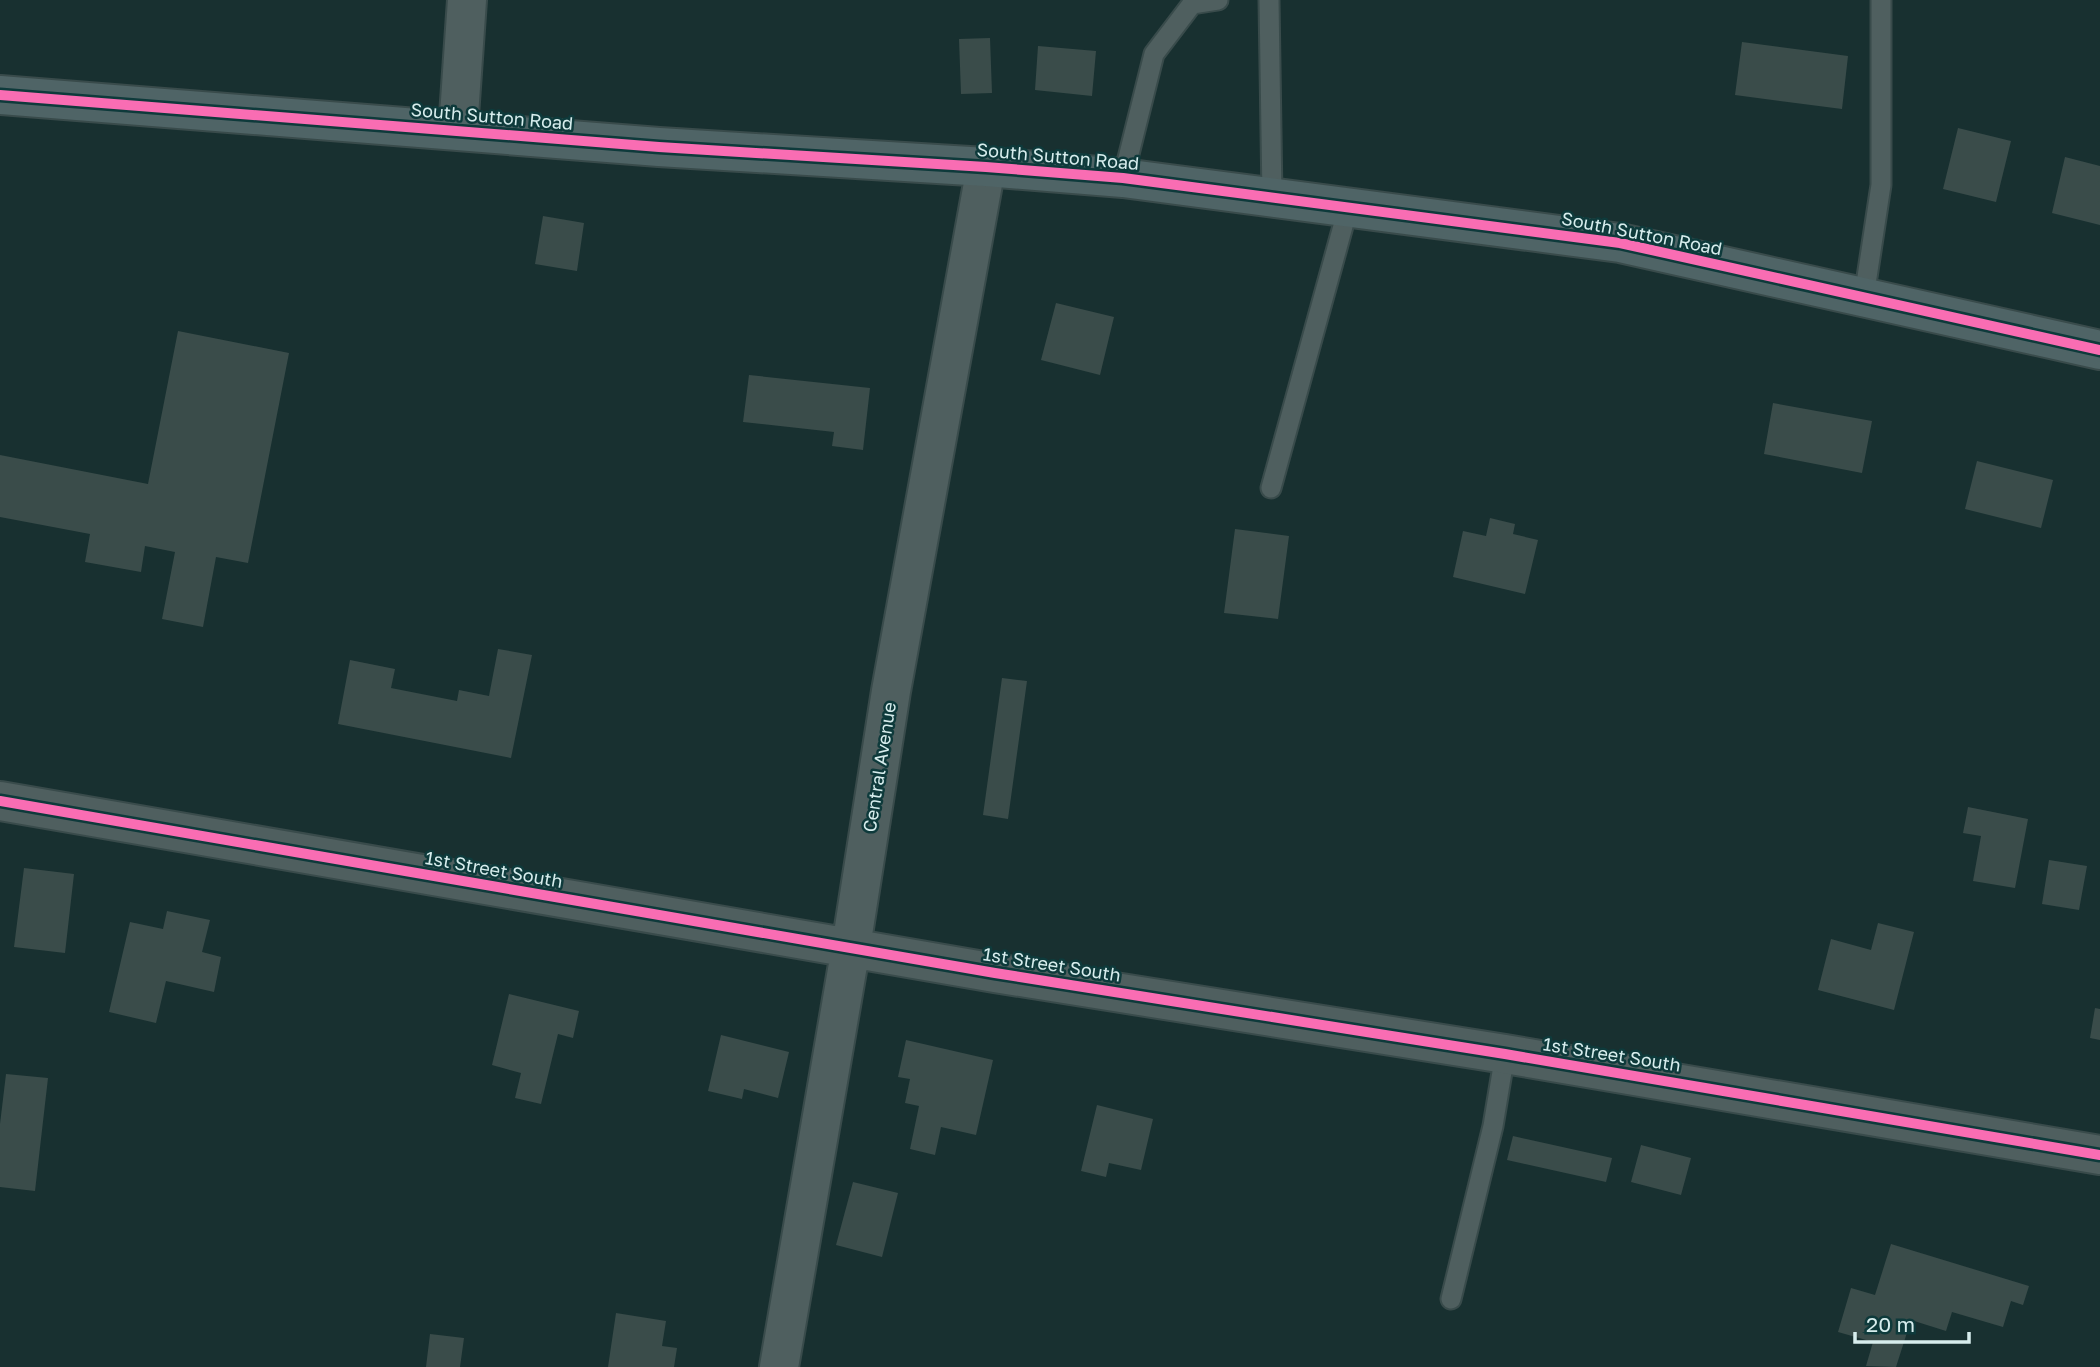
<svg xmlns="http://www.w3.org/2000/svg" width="2100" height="1367" viewBox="0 0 2100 1367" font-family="'Golos Text',sans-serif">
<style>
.building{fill:#3a4c4a}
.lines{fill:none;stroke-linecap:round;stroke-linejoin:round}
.service-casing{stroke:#394b4b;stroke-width:23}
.minor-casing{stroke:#394b4b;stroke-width:42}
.secondary-casing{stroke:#394b4b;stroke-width:42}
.service{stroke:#4f5f5f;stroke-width:19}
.minor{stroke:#4f5f5f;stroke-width:38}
.secondary{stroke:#4f6466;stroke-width:38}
.cycleway-casing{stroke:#0e3a3b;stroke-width:15}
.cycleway{stroke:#f96db3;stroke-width:10}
.labels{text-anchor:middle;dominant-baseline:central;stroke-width:5;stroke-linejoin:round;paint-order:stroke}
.street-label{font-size:18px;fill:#d7eded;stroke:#0e3a3b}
</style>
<rect width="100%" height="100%" fill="#183030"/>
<path class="building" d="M 990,38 L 992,93 L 961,94 L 959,39 Z
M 1742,42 L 1848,56 L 1842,109 L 1735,95 Z
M 1038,46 L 1096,51 L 1092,96 L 1035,90 Z
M 1958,128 L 2011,141 L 1996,202 L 1943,189 Z
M 2065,157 L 2100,166 L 2100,225 L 2052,213 Z
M 543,216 L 584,223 L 577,271 L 535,264 Z
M 1056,303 L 1114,317 L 1100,375 L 1041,360 Z
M 178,331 L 289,353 L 248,563 L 216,557 L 203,627 L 162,619 L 175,552 L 145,546 L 141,572 L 85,562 L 90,534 L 0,517 L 0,455 L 148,484 Z
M 749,375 L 870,388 L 863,450 L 832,446 L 834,432 L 743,422 Z
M 1773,403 L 1872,421 L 1862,473 L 1764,454 Z
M 1977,461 L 2053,480 L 2041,528 L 1965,509 Z
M 1490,518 L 1515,524 L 1513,534 L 1538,540 L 1525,594 L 1453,577 L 1463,531 L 1486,536 Z
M 1235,529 L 1289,536 L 1278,619 L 1224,613 Z
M 498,649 L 532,655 L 511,758 L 338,724 L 350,660 L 395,669 L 391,688 L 457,701 L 459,690 L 489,696 Z
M 1002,678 L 1027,681 L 1008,819 L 983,815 Z
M 1968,807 L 2028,819 L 2015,888 L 1973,881 L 1981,836 L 1963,833 Z
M 2049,860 L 2087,866 L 2079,910 L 2042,904 Z
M 24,868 L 74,874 L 65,953 L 14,947 Z
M 167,911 L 210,920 L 202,952 L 221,957 L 214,992 L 166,981 L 156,1023 L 109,1012 L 130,922 L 163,929 Z
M 1878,923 L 1914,932 L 1894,1010 L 1818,990 L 1831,939 L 1871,950 Z
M 509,994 L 579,1011 L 573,1038 L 558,1034 L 541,1104 L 515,1098 L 521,1073 L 492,1065 Z
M 2095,1008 L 2100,1009 L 2100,1040 L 2090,1038 Z
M 721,1035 L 789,1052 L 778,1098 L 744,1089 L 742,1099 L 708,1091 Z
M 906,1040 L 993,1060 L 976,1135 L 941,1127 L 935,1155 L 910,1149 L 919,1106 L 905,1103 L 910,1079 L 898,1077 Z
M 6,1074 L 48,1078 L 35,1191 L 0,1187 L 0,1124 Z
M 1097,1105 L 1153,1119 L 1141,1170 L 1109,1163 L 1106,1177 L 1081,1171 Z
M 1513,1136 L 1612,1158 L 1606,1182 L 1507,1160 Z
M 1641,1145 L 1691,1158 L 1681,1195 L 1631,1182 Z
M 853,1182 L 898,1193 L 882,1257 L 836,1245 Z
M 1891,1244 L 2029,1286 L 2023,1305 L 2011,1301 L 2003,1327 L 1952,1312 L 1946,1331 L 1911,1320 L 1896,1367 L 1866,1366 L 1873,1342 L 1838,1332 L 1851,1288 L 1875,1295 Z
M 616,1313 L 666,1321 L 662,1346 L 677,1348 L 674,1367 L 608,1367 Z
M 430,1334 L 464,1338 L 460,1367 L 426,1367 Z"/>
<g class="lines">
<g class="service-casing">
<path id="service" d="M 1269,0 L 1272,198
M 1123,178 L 1154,54 L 1192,4 L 1218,0
M 1864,297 L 1881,185 L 1881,0
M 1271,488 L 1348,208
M 1451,1299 L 1493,1126 L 1505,1054"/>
</g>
<g class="minor-casing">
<path id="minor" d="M 458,130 L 467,0
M 0,801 L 995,973 L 1505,1054 L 2100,1155
M 779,1367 L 851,947 L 891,691 L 986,167"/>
</g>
<g class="secondary-casing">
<path id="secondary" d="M 0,95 L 659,147 L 986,167 L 1123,178 L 1620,243 L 2100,350"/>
</g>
<use href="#service" class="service"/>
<use href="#minor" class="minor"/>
<use href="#secondary" class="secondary"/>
<g class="cycleway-casing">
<path id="cycleway" d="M 0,95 L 659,147 L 986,167 L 1123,178 L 1620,243 L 2100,350
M 0,801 L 995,973 L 1505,1054 L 2100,1155"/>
</g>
<use href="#cycleway" class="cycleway"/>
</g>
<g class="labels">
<g class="street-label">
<text transform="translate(492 116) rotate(5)">South Sutton Road</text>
<text transform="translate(1058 156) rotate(5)">South Sutton Road</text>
<text transform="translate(1642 233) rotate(11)">South Sutton Road</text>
<text transform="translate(879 767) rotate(-81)">Central Avenue</text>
<text transform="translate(494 869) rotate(10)">1st Street South</text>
<text transform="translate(1052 964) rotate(9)">1st Street South</text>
<text transform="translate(1612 1054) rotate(9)">1st Street South</text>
</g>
</g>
<path d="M1855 1332v10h114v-10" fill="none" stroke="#d7eded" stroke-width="3.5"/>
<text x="1866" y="1332" font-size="21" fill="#d7eded" stroke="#0e3a3b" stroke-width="5" paint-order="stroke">20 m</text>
</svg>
